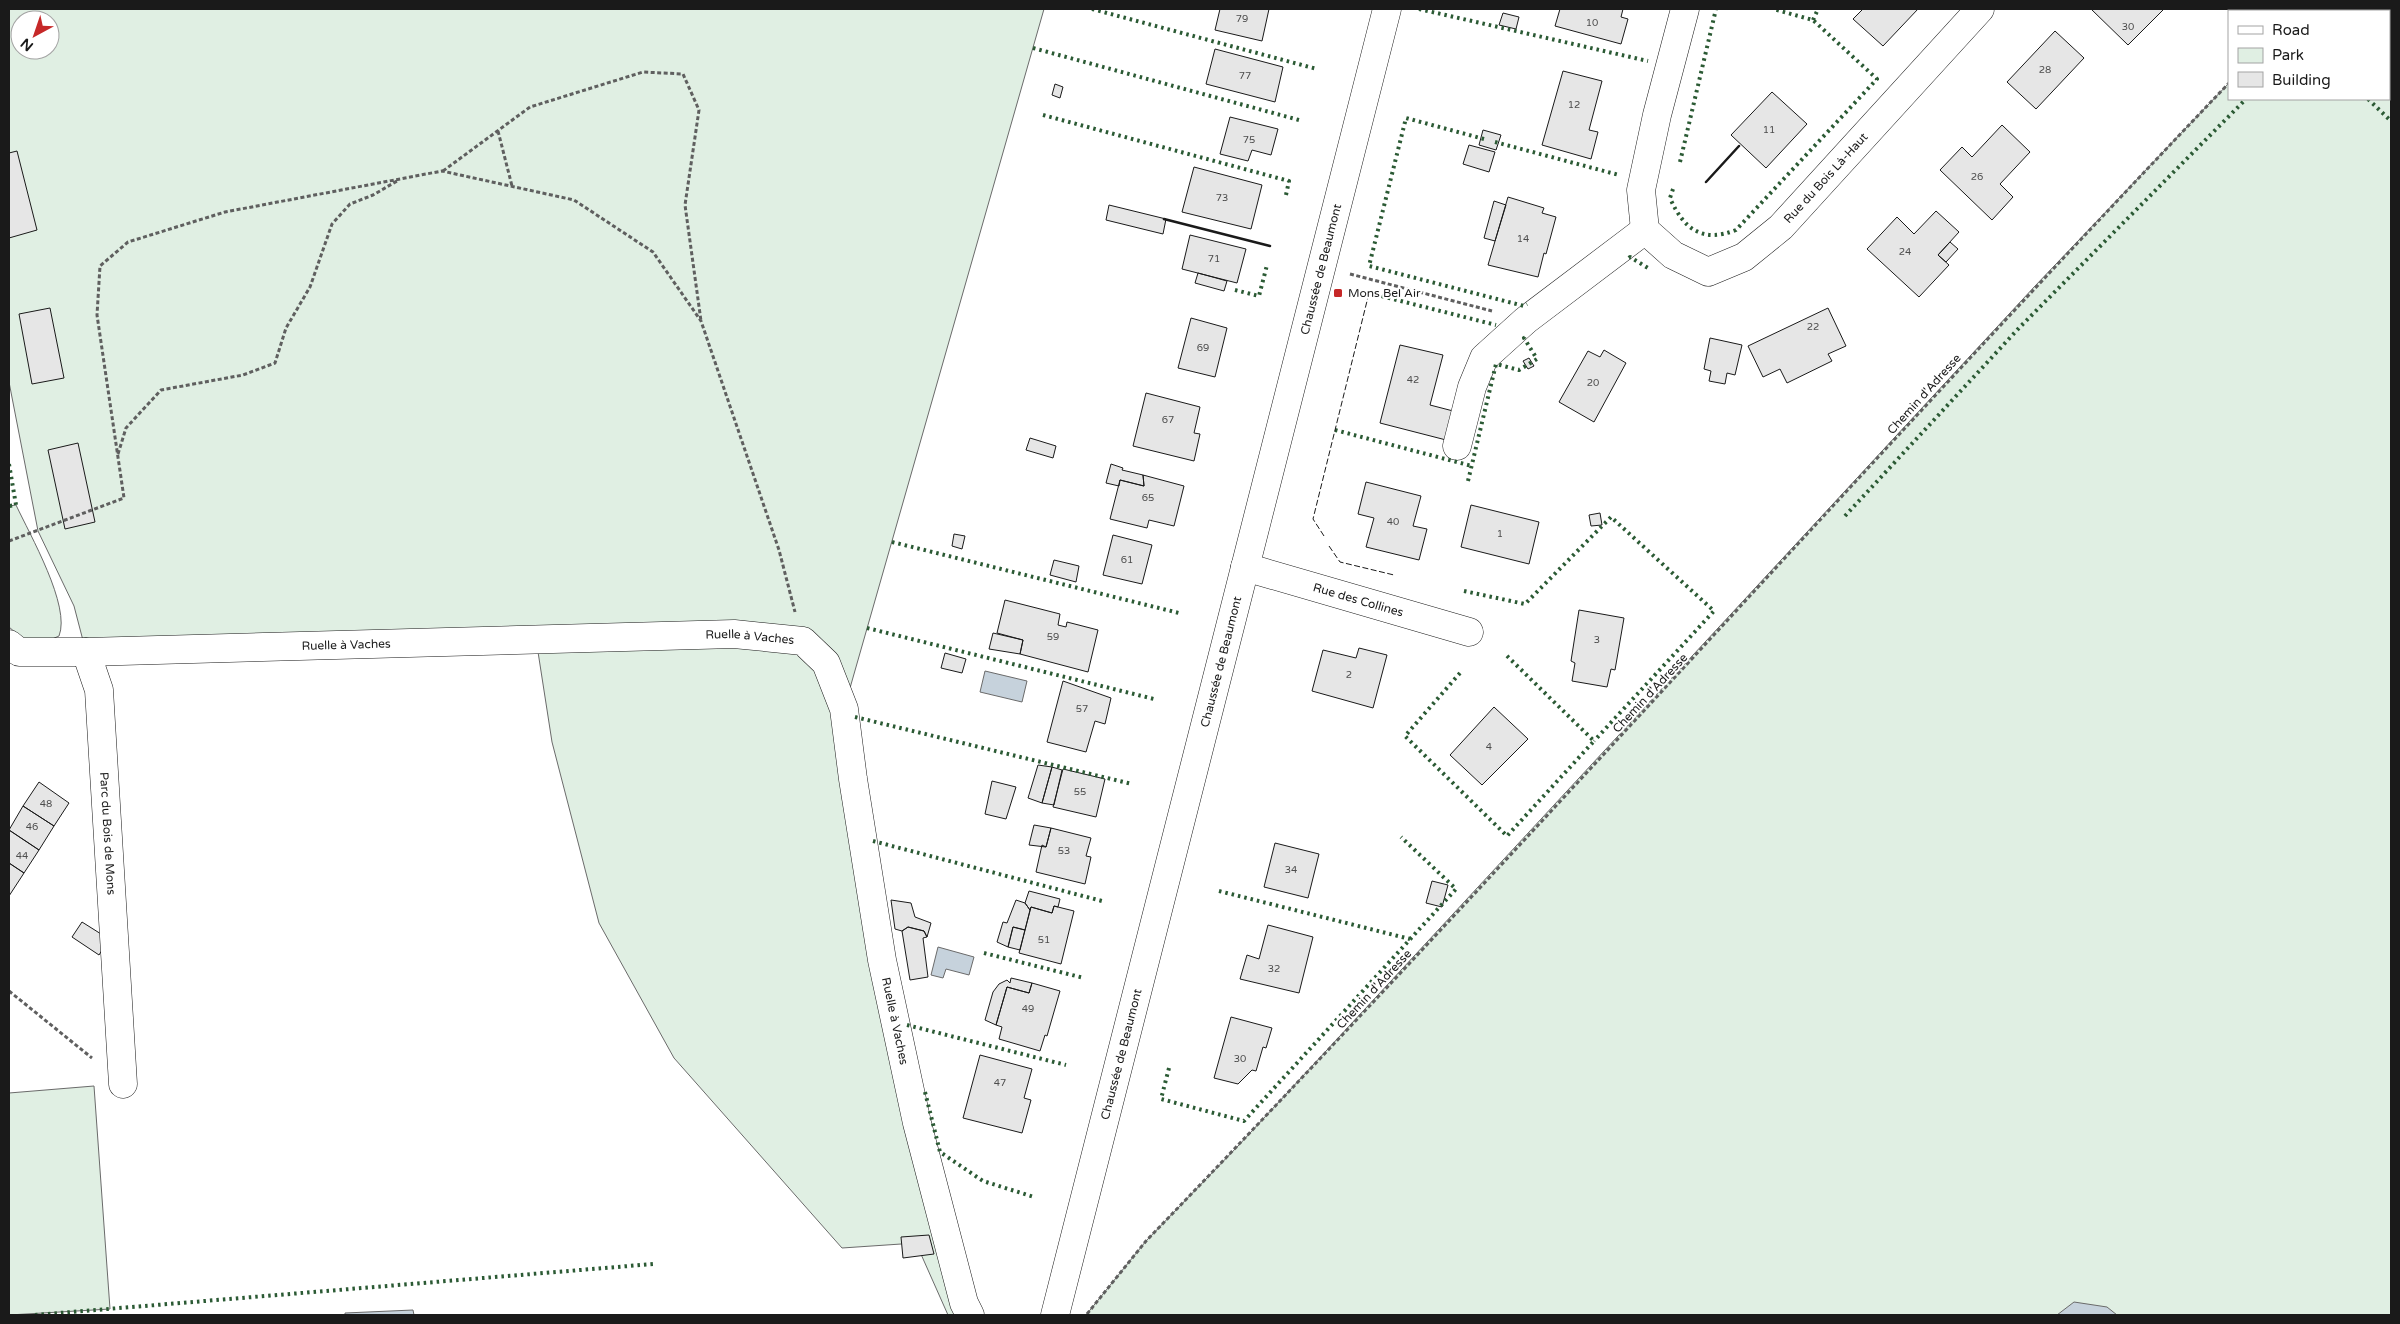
<svg xmlns="http://www.w3.org/2000/svg" width="2400" height="1324" viewBox="0 0 2400 1324" font-family="'Varela Round',sans-serif">
<style>
.green{fill:#e0efe3;stroke:#6a6a6a;fill-rule:evenodd}
.water{fill:#c6d2dc;stroke:#6a6a6a}
.building{fill:#e6e6e6;stroke:#1a1a1a}
.lines{fill:none;stroke-linecap:round;stroke-linejoin:round}
.street-casing{stroke:#1a1a1a;stroke-width:29}
.primary-casing{stroke:#1a1a1a;stroke-width:29}
.path{stroke:#5f5f5f;stroke-width:3;stroke-dasharray:4 2.5;stroke-linecap:butt}
.street{stroke:#fff;stroke-width:28}
.primary{stroke:#fff;stroke-width:28}
.hedge{stroke:#2b5a34;stroke-width:4;stroke-dasharray:2.5 4;stroke-linecap:butt}
.fence{stroke:#1a1a1a;stroke-width:1;stroke-dasharray:6 2.5;stroke-linecap:butt}
.wall{stroke:#1a1a1a;stroke-width:2.5}
.poi-dot{fill:#c62828;stroke:#fff;stroke-width:2}
.labels{text-anchor:middle;dominant-baseline:central;stroke-width:4;stroke-linejoin:round;paint-order:stroke}
.number-label{font-size:10px;fill:#4d4d4d}
.street-label{font-size:12px;fill:#1a1a1a;stroke:#fff}
.poi-label{font-size:12px;fill:#1a1a1a;stroke:#fff;text-anchor:start}
</style>
<rect width="100%" height="100%" fill="#fff"/>
<path class="green" d="M 9,9 L 1044,9 L 844,709 L 853,779 L 970,1315 L 948,1315 L 916,1243 L 842,1248 L 674,1058 L 599,923 L 552,742 L 536,639 L 86,652 L 74,606 L 38,531 L 9,382 ZM 20,20 L 50,20 L 50,50 L 20,50 Z
M 2229,83 L 2229,99 L 2389,99 L 2389,94 L 2391,96 L 2391,1315 L 1086,1315 L 1146,1241 L 1238,1146 L 2035,286 Z
M 16,505 C 30,535 71,606 59,636 L 50,640 L 23,639 L 9,627 L 9,506 Z
M 94,1086 L 110,1309 L 9,1315 L 9,1093 Z"/>
<path class="water" d="M 985,671 L 1027,681 L 1022,702 L 980,692 Z
M 938,947 L 974,957 L 969,975 L 946,969 L 943,978 L 931,975 Z
M 2074,1302 L 2107,1307 L 2117,1315 L 2057,1315 Z
M 413,1310 L 414,1315 L 345,1315 L 345,1313 Z"/>
<path class="building" d="M 1220,9 L 1269,9 L 1262,41 L 1215,30 Z
M 1560,9 L 1623,9 L 1621,17 L 1628,19 L 1621,44 L 1555,26 Z
M 1863,9 L 1918,9 L 1883,46 L 1853,19 Z
M 2091,9 L 2164,9 L 2128,45 Z
M 1503,13 L 1519,17 L 1516,29 L 1499,25 Z
M 2055,31 L 2084,58 L 2036,109 L 2007,82 Z
M 1215,49 L 1283,67 L 1275,102 L 1206,84 Z
M 1563,71 L 1602,81 L 1589,130 L 1598,132 L 1591,159 L 1542,145 Z
M 1055,84 L 1063,87 L 1060,98 L 1052,95 Z
M 1772,92 L 1807,124 L 1766,168 L 1731,135 Z
M 1230,117 L 1278,129 L 1271,155 L 1252,150 L 1248,161 L 1220,154 Z
M 2002,125 L 2030,152 L 2000,184 L 2013,197 L 1992,220 L 1940,170 L 1962,147 L 1972,157 Z
M 1483,130 L 1501,135 L 1496,150 L 1479,145 Z
M 1469,145 L 1495,152 L 1489,172 L 1463,164 Z
M 17,151 L 37,230 L 9,238 L 9,153 Z
M 1194,167 L 1262,185 L 1251,229 L 1182,212 Z
M 1508,197 L 1544,208 L 1542,213 L 1556,217 L 1546,254 L 1544,253 L 1538,277 L 1488,265 Z
M 1494,201 L 1506,205 L 1495,241 L 1484,238 Z
M 1109,205 L 1166,219 L 1163,234 L 1106,220 Z
M 1936,211 L 1959,232 L 1938,255 L 1949,265 L 1919,297 L 1867,249 L 1897,217 L 1914,234 Z
M 1190,235 L 1246,249 L 1237,283 L 1182,269 Z
M 1950,242 L 1958,249 L 1946,262 L 1938,255 Z
M 1198,273 L 1227,281 L 1224,291 L 1195,283 Z
M 50,308 L 64,378 L 32,384 L 19,314 Z
M 1828,308 L 1846,346 L 1828,354 L 1832,361 L 1787,383 L 1780,369 L 1763,377 L 1748,346 Z
M 1191,318 L 1227,328 L 1215,377 L 1178,368 Z
M 1710,338 L 1742,345 L 1735,375 L 1727,373 L 1725,384 L 1709,381 L 1711,371 L 1704,369 Z
M 1400,345 L 1443,355 L 1430,405 L 1457,412 L 1450,441 L 1380,423 Z
M 1604,350 L 1626,363 L 1594,422 L 1559,402 L 1588,351 L 1600,357 Z
M 1529,358 L 1534,366 L 1528,369 L 1523,361 Z
M 1146,393 L 1200,407 L 1194,433 L 1200,434 L 1194,461 L 1133,446 Z
M 1030,438 L 1056,446 L 1053,458 L 1026,450 Z
M 78,443 L 95,522 L 65,529 L 48,450 Z
M 1111,464 L 1123,468 L 1122,470 L 1143,475 L 1144,486 L 1120,480 L 1119,486 L 1106,483 Z
M 1143,475 L 1184,486 L 1174,526 L 1149,520 L 1147,528 L 1110,519 L 1120,480 L 1144,486 Z
M 1366,482 L 1421,496 L 1413,526 L 1427,529 L 1419,560 L 1366,547 L 1374,518 L 1358,514 Z
M 1471,505 L 1539,522 L 1529,564 L 1461,547 Z
M 1600,513 L 1602,525 L 1591,526 L 1589,515 Z
M 954,534 L 965,536 L 962,549 L 952,546 Z
M 1113,535 L 1152,545 L 1142,584 L 1103,575 Z
M 1054,560 L 1079,566 L 1076,582 L 1050,575 Z
M 1005,600 L 1060,614 L 1058,625 L 1066,627 L 1067,622 L 1098,630 L 1088,672 L 1020,654 L 1023,640 L 997,633 Z
M 1579,610 L 1624,618 L 1615,670 L 1611,669 L 1607,687 L 1572,681 L 1575,663 L 1571,661 Z
M 993,633 L 1023,640 L 1020,654 L 989,649 Z
M 1359,648 L 1387,655 L 1373,708 L 1312,691 L 1323,650 L 1356,658 Z
M 945,653 L 966,659 L 962,673 L 941,668 Z
M 1063,681 L 1111,698 L 1105,724 L 1095,721 L 1086,752 L 1047,742 Z
M 1494,707 L 1528,739 L 1482,785 L 1450,755 Z
M 1038,765 L 1052,767 L 1042,803 L 1028,798 Z
M 1052,767 L 1062,770 L 1054,805 L 1042,803 Z
M 1063,769 L 1105,779 L 1096,817 L 1053,807 Z
M 992,781 L 1016,787 L 1006,819 L 985,814 Z
M 39,782 L 69,803 L 54,826 L 23,806 Z
M 23,806 L 54,826 L 39,850 L 9,830 Z
M 1034,825 L 1051,828 L 1046,847 L 1029,845 Z
M 1051,828 L 1091,838 L 1086,856 L 1091,857 L 1085,884 L 1036,872 L 1042,845 L 1046,847 Z
M 9,830 L 39,850 L 24,873 L 9,863 Z
M 1275,843 L 1319,854 L 1308,898 L 1264,887 Z
M 9,863 L 24,873 L 9,896 Z
M 1432,881 L 1448,885 L 1442,907 L 1426,903 Z
M 1029,891 L 1060,899 L 1058,907 L 1054,906 L 1052,913 L 1031,907 L 1030,910 L 1025,903 Z
M 891,900 L 911,903 L 915,917 L 931,923 L 927,937 L 924,931 L 908,927 L 902,931 L 895,929 Z
M 1016,900 L 1025,903 L 1030,910 L 1025,930 L 1013,927 L 1008,947 L 997,942 L 1003,922 L 1007,923 Z
M 1054,906 L 1074,911 L 1061,964 L 1019,953 L 1031,907 L 1052,913 Z
M 82,922 L 109,939 L 99,955 L 72,937 Z
M 1268,925 L 1313,937 L 1299,993 L 1240,979 L 1247,955 L 1259,959 Z
M 908,927 L 924,931 L 927,937 L 923,938 L 928,977 L 910,980 L 902,931 Z
M 1013,927 L 1025,930 L 1020,950 L 1008,947 Z
M 1011,978 L 1032,983 L 1029,993 L 1007,987 L 996,1025 L 985,1020 L 993,992 L 999,984 L 1007,980 L 1010,983 Z
M 1032,983 L 1060,991 L 1047,1036 L 1045,1035 L 1040,1051 L 999,1039 L 1002,1027 L 996,1025 L 1007,987 L 1029,993 Z
M 1231,1017 L 1272,1028 L 1266,1048 L 1263,1047 L 1256,1071 L 1252,1070 L 1238,1084 L 1214,1078 Z
M 980,1055 L 1032,1069 L 1024,1098 L 1031,1100 L 1022,1133 L 963,1118 Z
M 929,1235 L 934,1254 L 903,1258 L 901,1237 Z"/>
<g class="lines">
<g class="street-casing">
<g id="street">
<path id="s1" d="M 1685,9 L 1657,115 L 1641,190 L 1645,230 L 1673,255 L 1708,272 L 1744,257 L 1781,227 L 1980,9"/>
<path d="M 1457,446 L 1472,387 L 1484,358 L 1526,320 L 1645,230"/>
<path id="s2" d="M 1245,567 L 1469,632"/>
<path id="s3" d="M 9,644 L 19,652 L 86,652 L 734,634 L 803,641 L 826,663 L 844,709 L 853,779 L 882,960 L 917,1123 L 964,1303 L 970,1315"/>
<path id="s4" d="M 86,652 L 99,690 L 123,1084"/>
</g>
</g>
<g class="primary-casing">
<g id="primary">
<path id="s5" d="M 1055,1315 L 1387,9"/>
</g>
</g>
<path class="path" d="M 2305,11 L 2307,9
M 2326,11 L 2331,9
M 2389,94 L 2391,96
M 498,131 L 512,186
M 443,171 L 530,107 L 643,72 L 683,74 L 699,110 L 685,205 L 701,321
M 1350,274 L 1492,311
M 118,454 L 126,428 L 161,390 L 243,375 L 275,363 L 286,328 L 310,287 L 332,224 L 350,204 L 373,195 L 397,181
M 9,541 L 124,498 L 97,315 L 100,266 L 128,242 L 225,212 L 442,171 L 574,200 L 653,252 L 701,321 L 779,550 L 795,612
M 9,991 L 92,1058
M 1087,1314 L 1146,1241 C 1513,861 1864,465 2229,83"/>
<use href="#street" class="street"/>
<use href="#primary" class="primary"/>
<path class="hedge" d="M 1092,9 L 1317,69
M 1419,9 L 1648,61
M 1813,20 L 1818,9
M 1033,48 L 1299,120
M 2368,99 L 2391,121
M 1043,115 L 1289,181 L 1286,195
M 1484,139 L 1406,118 L 1369,266 L 1524,306 L 1527,304
M 1495,142 L 1619,175
M 1680,162 L 1716,9
M 1673,189 L 1670,198 C 1684,230 1703,243 1736,230 L 1877,79 L 1813,20 L 1773,9
M 1629,258 L 1630,257 L 1648,268
M 1235,290 L 1259,296 L 1267,265
M 1369,293 L 1496,325
M 1335,430 L 1472,466
M 9,464 L 16,505 L 9,506
M 1468,481 L 1496,364 L 1519,370 L 1537,359 L 1524,338 L 1526,337
M 1845,516 L 2019,328 L 2246,99
M 892,542 L 1179,613
M 1464,591 L 1525,604 L 1611,517 L 1714,611 L 1594,741
M 867,628 L 1154,699
M 1460,673 L 1405,736 L 1507,836 L 1594,741 L 1505,654
M 855,717 L 1132,784
M 873,841 L 1102,901
M 1219,891 L 1410,939
M 984,953 L 1084,978
M 907,1025 L 1066,1065
M 1169,1068 L 1161,1099 L 1244,1121 L 1456,889 L 1401,837
M 925,1092 L 940,1152 L 983,1181 L 1034,1197
M 35,1315 L 653,1264"/>
<path class="fence" d="M 1324,536 L 1313,519 L 1369,293
M 1329,546 L 1340,562 L 1394,575"/>
<path class="wall" d="M 1706,182 L 1739,146
M 1164,219 L 1270,246"/>
</g>
<rect class="poi-dot" x="1333" y="288" width="10" height="10" rx="2.5"/>
<g class="labels">
<g class="number-label">
<text x="1242" y="19">79</text>
<text x="1592" y="23">10</text>
<text x="2128" y="27">30</text>
<text x="2045" y="70">28</text>
<text x="1245" y="76">77</text>
<text x="1574" y="105">12</text>
<text x="1769" y="130">11</text>
<text x="1249" y="140">75</text>
<text x="1977" y="177">26</text>
<text x="1222" y="198">73</text>
<text x="1523" y="239">14</text>
<text x="1905" y="252">24</text>
<text x="1214" y="259">71</text>
<text x="1813" y="327">22</text>
<text x="1203" y="348">69</text>
<text x="1413" y="380">42</text>
<text x="1593" y="383">20</text>
<text x="1168" y="420">67</text>
<text x="1148" y="498">65</text>
<text x="1393" y="522">40</text>
<text x="1500" y="534">1</text>
<text x="1127" y="560">61</text>
<text x="1053" y="637">59</text>
<text x="1597" y="640">3</text>
<text x="1349" y="675">2</text>
<text x="1082" y="709">57</text>
<text x="1489" y="747">4</text>
<text x="1080" y="792">55</text>
<text x="46" y="804">48</text>
<text x="32" y="827">46</text>
<text x="1064" y="851">53</text>
<text x="22" y="856">44</text>
<text x="1291" y="870">34</text>
<text x="1044" y="940">51</text>
<text x="1274" y="969">32</text>
<text x="1028" y="1009">49</text>
<text x="1240" y="1059">30</text>
<text x="1000" y="1083">47</text>
</g>
<g class="street-label">
<text stroke="none"><textPath href="#s1" startOffset="456">Rue du Bois Là-Haut</textPath></text>
<text stroke="none"><textPath href="#s5" startOffset="1079">Chaussée de Beaumont</textPath></text>
<text transform="translate(1924 394) rotate(-48)">Chemin d'Adresse</text>
<text stroke="none"><textPath href="#s2" startOffset="118">Rue des Collines</textPath></text>
<text stroke="none"><textPath href="#s3" startOffset="744">Ruelle à Vaches</textPath></text>
<text stroke="none"><textPath href="#s3" startOffset="340">Ruelle à Vaches</textPath></text>
<text stroke="none"><textPath href="#s5" startOffset="674">Chaussée de Beaumont</textPath></text>
<text transform="translate(1650 693) rotate(-47)">Chemin d'Adresse</text>
<text stroke="none"><textPath href="#s4" startOffset="184">Parc du Bois de Mons</textPath></text>
<text transform="translate(1374 989) rotate(-47)">Chemin d'Adresse</text>
<text stroke="none"><textPath href="#s3" startOffset="1195">Ruelle à Vaches</textPath></text>
<text stroke="none"><textPath href="#s5" startOffset="269">Chaussée de Beaumont</textPath></text>
</g>
<g class="poi-label">
<text x="1348" y="293">Mons Bel Air</text>
</g>
</g>
<rect width="2400" height="1324" fill="none" stroke="#1a1a1a" stroke-width="20"/>
<rect x="2228" y="10" width="162" height="90" fill="#ffffff" stroke="#a3a3a3"/>
<rect x="2238" y="26" width="25" height="8" fill="#ffffff" stroke="#a3a3a3"/>
<text x="2272" y="35" font-size="15" fill="#1a1a1a">Road</text>
<rect x="2238" y="48" width="25" height="15" fill="#e0efe3" stroke="#a3a3a3"/>
<text x="2272" y="60" font-size="15" fill="#1a1a1a">Park</text>
<rect x="2238" y="72" width="25" height="15" fill="#e6e6e6" stroke="#a3a3a3"/>
<text x="2272" y="85" font-size="15" fill="#1a1a1a">Building</text>
<g transform="translate(35 35) rotate(220)"><circle r="24" fill="#ffffff" stroke="#a3a3a3"/>
<path d="M0-4L9 19L0 12L-9 19Z" fill="#c62828"/>
<text y="-8" font-size="14" font-weight="bold" text-anchor="middle" fill="#1a1a1a">N</text>
</g>
</svg>
